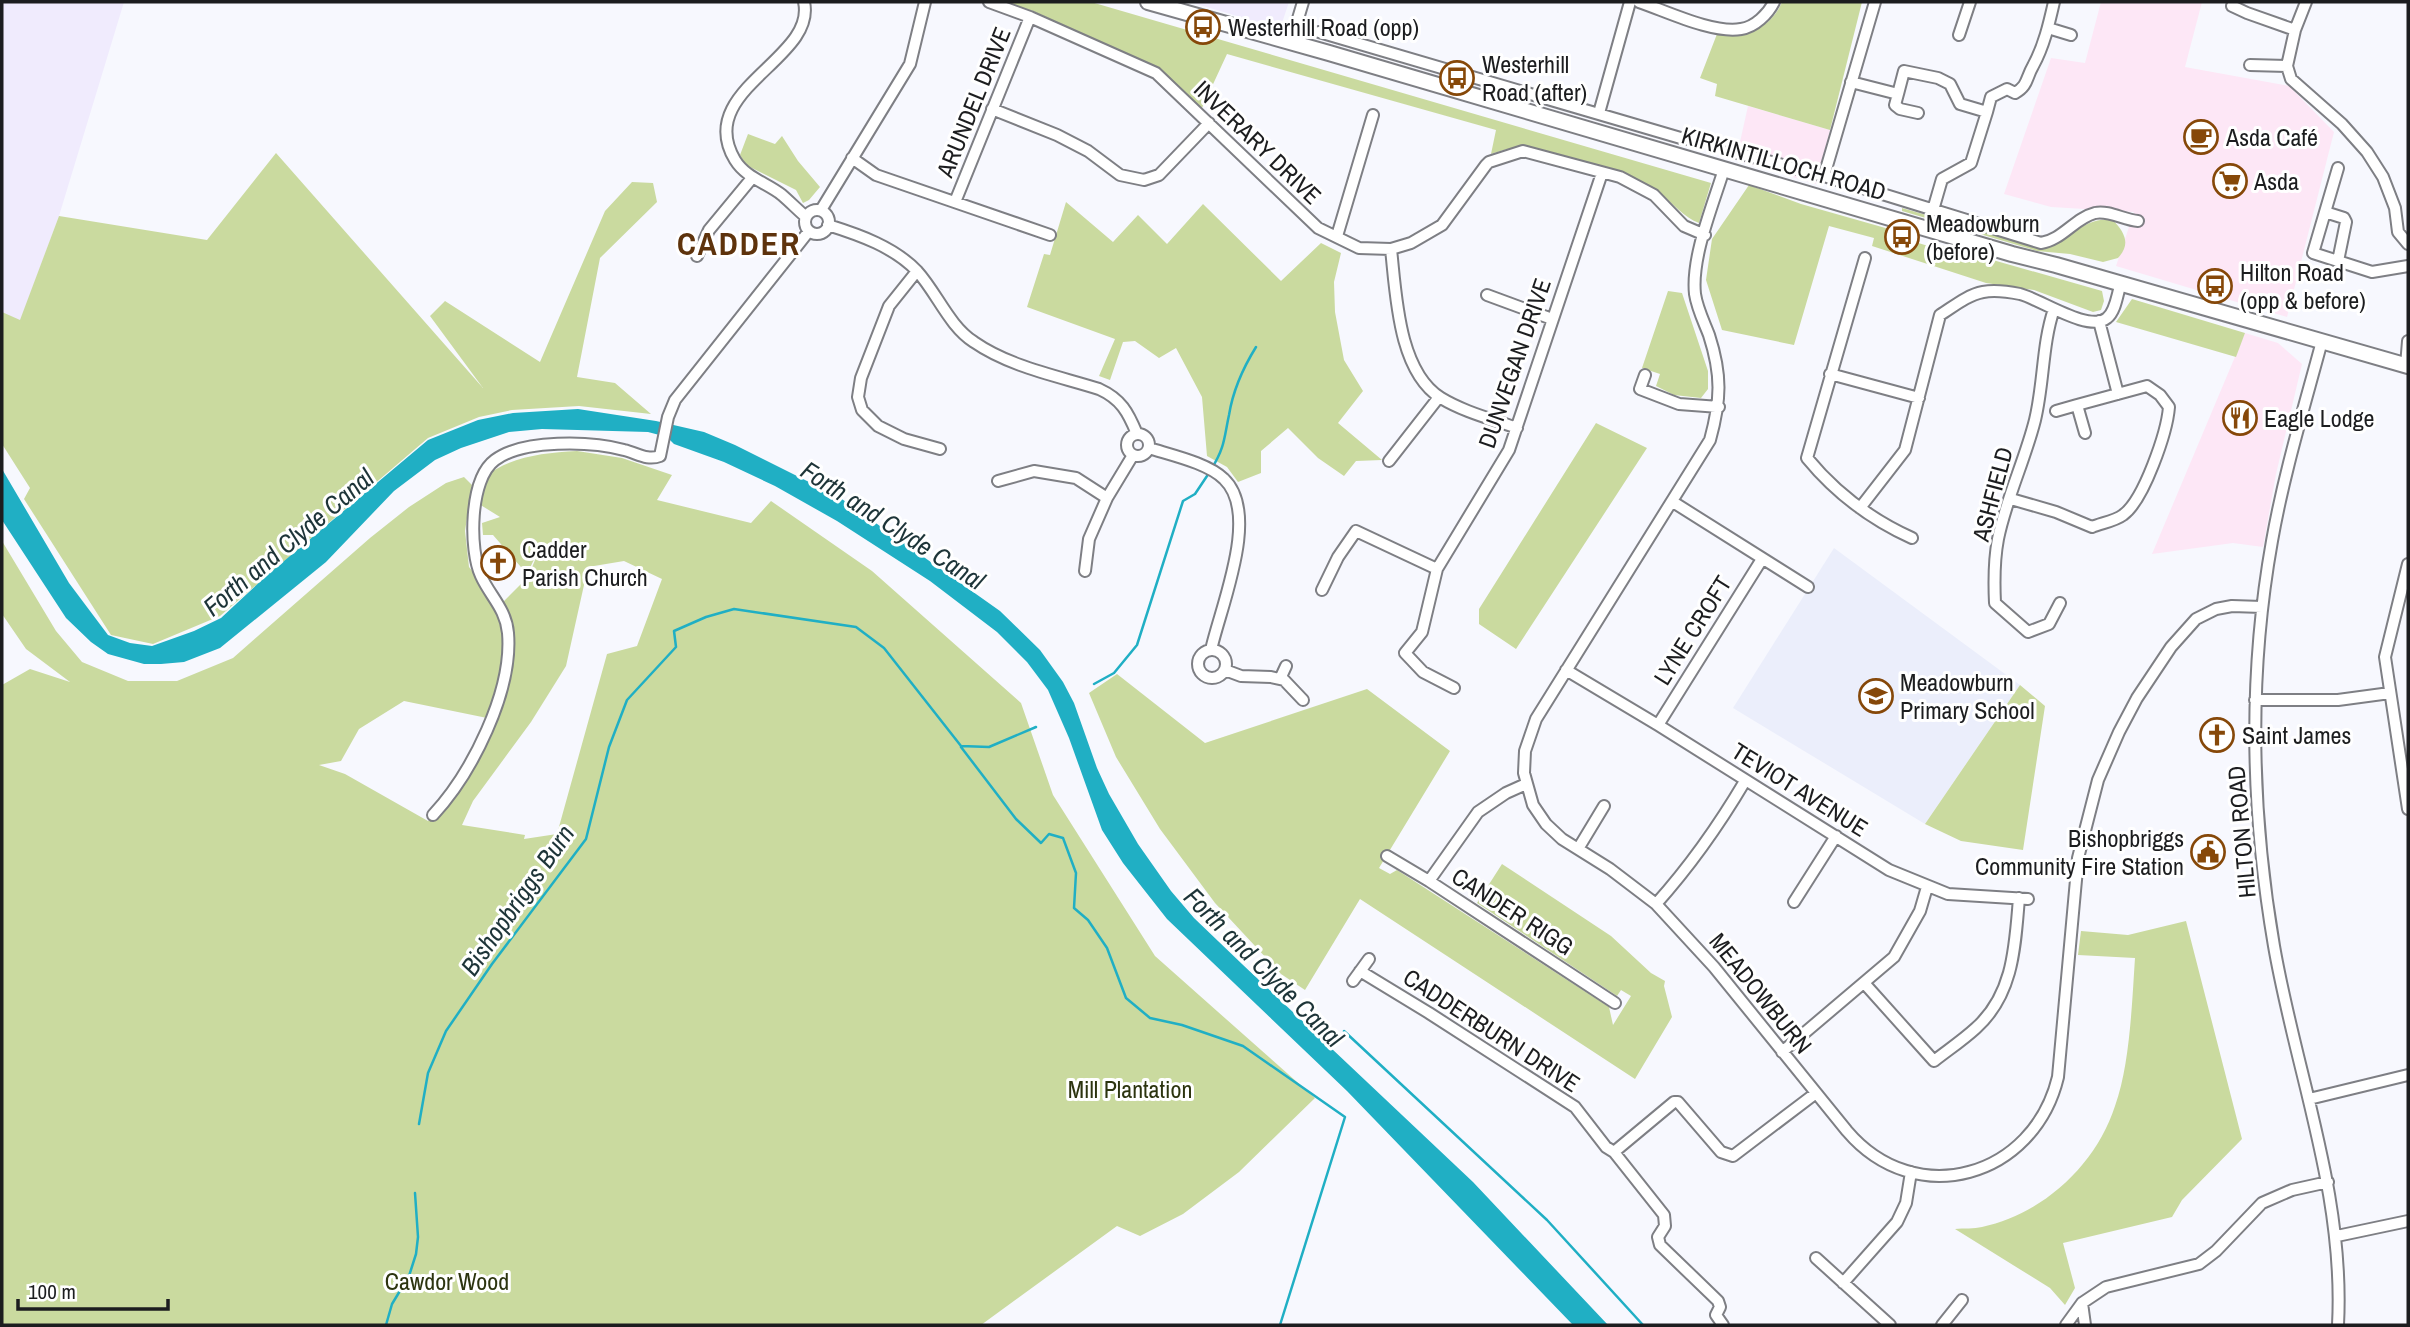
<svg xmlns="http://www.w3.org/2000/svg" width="2410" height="1327" viewBox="0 0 2410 1327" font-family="'Archivo Narrow',sans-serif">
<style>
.commercial{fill:#fde7f6}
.industrial{fill:#f0ebfd}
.built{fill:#ebeefb}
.green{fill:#cada9f;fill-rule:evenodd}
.water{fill:#20afc4}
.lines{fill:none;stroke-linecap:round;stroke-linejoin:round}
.stream{stroke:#20afc4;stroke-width:2.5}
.minor-casing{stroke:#7e7f84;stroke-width:14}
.major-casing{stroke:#7e7f84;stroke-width:18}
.minor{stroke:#fff;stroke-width:10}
.major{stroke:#fff;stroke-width:14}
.labels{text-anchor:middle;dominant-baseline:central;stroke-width:6;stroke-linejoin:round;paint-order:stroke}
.poi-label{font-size:24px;fill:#1c1d1f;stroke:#fff;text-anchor:start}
.street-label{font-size:24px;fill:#1c1d1f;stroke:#fff}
.park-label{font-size:24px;fill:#2c340f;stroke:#fff}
.water-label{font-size:26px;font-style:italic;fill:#1d3438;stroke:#fff}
.district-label{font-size:32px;font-weight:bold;letter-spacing:2px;fill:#5e330c;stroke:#fff}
</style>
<rect width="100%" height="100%" fill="#f7f8fe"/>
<path class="commercial" d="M 2101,2 L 2202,2 L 2185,67 L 2289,86 L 2334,132 L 2287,317 L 2116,266 L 2134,212 L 2051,207 L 2004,194 L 2051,58 L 2085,63 Z
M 1748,106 L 1830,130 L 1816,184 L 1736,160 Z
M 2245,333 L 2278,343 L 2302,364 L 2276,474 L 2263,547 L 2233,543 L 2152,554 Z"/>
<path class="industrial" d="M 2,2 L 124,2 L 59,216 L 18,327 L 2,320 Z
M 1190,2 L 1289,2 L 1280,29 Z"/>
<path class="built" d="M 1834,548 L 2020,685 L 1925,824 L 1733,708 Z"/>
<path class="green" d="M 1003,2 L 1091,2 L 1711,183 L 1699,223 C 1683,217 1674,204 1661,194 C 1637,176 1558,152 1528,148 C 1515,146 1503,150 1491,154 L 1496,130 L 1227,54 L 1202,108 L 1156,68 L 1033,11 Z
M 1782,2 L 1862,2 L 1830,130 L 1715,96 L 1717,84 L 1700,78 L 1717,34 C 1744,40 1771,28 1782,2 Z
M 748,134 L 775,144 L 782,136 L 798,161 L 820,187 L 809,200 L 803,203 L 796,190 L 746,165 L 740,155 Z
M 276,153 L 483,388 L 430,316 L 445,301 L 540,362 L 605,211 L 632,182 L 653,183 L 657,202 L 600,258 L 577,377 L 615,383 L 651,414 L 579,406 L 512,410 L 479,417 L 428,438 L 220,616 L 153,644 L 111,635 L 24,499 L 30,488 L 2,444 L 2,312 L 20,320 L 59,216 L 207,240 Z
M 1749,185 L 1801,204 L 1889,229 L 1905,239 L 1925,245 L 1940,245 L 2102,291 L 2104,301 L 2101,310 L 2093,312 L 2034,290 L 1986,283 L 1872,246 L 1874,238 L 1829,226 L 1794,345 L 1722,330 L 1706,280 L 1712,239 Z
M 1066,202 L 1113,242 L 1138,215 L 1167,244 L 1203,204 L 1281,281 L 1321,243 L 1341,253 L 1334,282 L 1335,312 L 1344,360 L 1363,391 L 1338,423 L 1382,460 L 1356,461 L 1344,476 L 1318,458 L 1288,428 L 1261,451 L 1261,473 L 1238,482 L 1227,467 L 1207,456 L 1202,397 L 1176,348 L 1159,358 L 1135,341 L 1123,342 L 1110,380 L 1099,376 L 1115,339 L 1027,307 L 1044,254 L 1050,255 Z
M 1902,208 L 2041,248 C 2069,243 2082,216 2113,220 C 2125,233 2131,244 2118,258 L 2103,262 L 2070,254 L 2037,251 L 1902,211 Z
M 1668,291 L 1682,293 L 1708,371 L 1708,389 L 1701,398 L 1674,395 L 1656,386 L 1660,374 L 1642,368 Z
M 2132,299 L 2245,333 L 2236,357 L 2116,322 Z
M 1596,423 L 1647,448 L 1516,649 L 1479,624 L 1479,609 Z
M 577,451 L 622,458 L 672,475 L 657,500 L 751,523 L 771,501 L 872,571 L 1021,703 L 1053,795 L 1155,956 L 1315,1098 L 1239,1172 L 1183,1214 L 1140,1236 L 1117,1226 L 981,1325 L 2,1325 L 2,685 L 30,669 L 70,682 L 26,649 L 2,614 L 2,541 L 56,631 L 82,662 L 128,681 L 177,681 L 233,658 L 370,538 L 409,507 L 446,483 L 464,477 L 472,485 L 465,531 L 469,567 L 500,605 L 528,577 L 542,543 L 527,574 L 493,535 L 483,535 L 482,523 L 500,517 L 479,504 L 484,477 C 512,456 543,453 577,451 ZM 624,561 L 662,579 L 637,646 L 607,654 L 557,834 L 524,839 L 525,835 L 462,825 L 473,801 L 531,722 L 566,666 L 588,567 ZM 404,701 L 492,719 L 443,813 L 428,821 L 345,774 L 319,765 L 341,761 L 359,729 Z
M 1117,674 L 1205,743 L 1367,689 L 1450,751 L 1379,868 L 1390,874 L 1397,870 L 1609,1007 L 1613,1025 L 1631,996 L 1621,990 L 1617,996 L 1477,903 L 1502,864 L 1611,936 L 1651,973 L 1665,981 L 1664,986 L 1672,1017 L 1635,1079 L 1360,899 L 1305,990 L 1281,974 L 1215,903 L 1160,829 L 1116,757 L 1089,693 Z
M 2020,685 L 2045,706 L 2023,850 L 1961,841 L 1925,824 Z
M 2186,921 L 2242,1139 L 2182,1200 L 2172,1217 L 2063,1243 L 2075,1288 L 2065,1305 L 2050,1288 L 1955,1229 C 1964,1228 1974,1229 1982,1227 C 2043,1214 2096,1165 2115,1106 C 2130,1065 2132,1002 2135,958 L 2078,955 L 2081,931 L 2128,935 Z"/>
<path class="water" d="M 578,409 L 656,421 L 704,432 L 735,445 L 839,497 L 1000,611 L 1040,650 L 1063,682 L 1074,703 L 1097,768 L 1109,794 L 1138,844 L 1171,891 L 1194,918 L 1242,964 L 1473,1182 L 1608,1325 L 1573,1325 L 1347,1091 L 1167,919 L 1123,863 L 1102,830 L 1069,738 L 1048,690 L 1027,662 L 997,632 L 930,581 L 837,521 L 775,486 L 724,462 L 674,444 L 667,437 L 648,432 L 542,429 L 509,432 L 461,448 L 435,460 L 394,491 L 326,562 L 220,648 L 184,662 L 161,664 L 144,664 L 108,654 L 91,642 L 66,618 L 2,520 L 2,469 L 69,583 L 108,635 L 130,643 L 152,646 L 194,631 L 221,618 L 265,577 L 428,440 L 478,420 L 513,413 Z"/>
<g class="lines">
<path class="stream" d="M 1212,468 C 1225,447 1224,438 1229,415 C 1233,390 1243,368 1256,347
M 1094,684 L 1114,673 L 1137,645 L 1183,501 L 1195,494 L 1209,473
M 961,747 L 1016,819 L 1041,843 L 1049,834 L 1063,838 L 1076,873 L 1074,908 L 1088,920 L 1107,948 L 1126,998 L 1150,1018 L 1182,1025 L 1243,1046 L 1345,1117 L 1280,1325
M 1344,1031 L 1547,1220 L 1643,1325
M 419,1124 L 428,1073 L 446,1031 L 492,964 L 586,839 L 609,747 L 627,700 L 676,647 L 674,631 L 706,617 L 734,609 L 856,627 L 884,648 L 961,746 L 989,747 L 1036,727
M 386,1325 L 392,1304 L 409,1276 L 416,1254 L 418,1237 L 415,1193"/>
<g class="minor-casing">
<path id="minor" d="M 804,2 C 817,59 693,90 735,160 C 746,178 767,183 782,195 C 790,202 798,210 806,217
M 989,2 L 1030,17 L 1156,73 L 1318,228 L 1359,248 L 1391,249 L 1411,243 L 1442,225 L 1486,165 L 1489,162 L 1523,151 L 1620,177 L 1654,195 L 1684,226 L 1705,235
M 1639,2 C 1666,11 1713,34 1741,29 C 1755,27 1768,14 1774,2
M 2306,2 L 2295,30 L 2287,66 L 2291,79 L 2342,124 L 2367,152 L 2383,177 L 2395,208 L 2398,232 L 2408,244
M 2232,6 L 2247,13 L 2295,30
M 2048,28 L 2071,35
M 1319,32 L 1684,139
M 1959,35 L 1970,2
M 1291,42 L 1303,2
M 2250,65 L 2287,66
M 1851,82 L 1898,94 L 1904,71 L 1938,78 L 1950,84 L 1960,104 L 1987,112 L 1971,163 L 1942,179 L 1933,210
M 1898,94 L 1895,105 L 1900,109 L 1918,113
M 992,109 L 1057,135 L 1088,151 L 1120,175 L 1144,180 L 1159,175 L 1209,123
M 1987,112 L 1991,97 L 2007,89 L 2015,93 C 2028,86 2026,78 2033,66 C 2044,46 2049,24 2054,2
M 1599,113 L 1630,2
M 1730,151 L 1824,176 L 2041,243 C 2062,240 2075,218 2095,213 C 2109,210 2124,220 2138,221
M 852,158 L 876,175 L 1050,235
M 2338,168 L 2313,253 L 2372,272 L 2408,266
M 1724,169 C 1713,205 1691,257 1695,294 C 1697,308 1704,322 1709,335 C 1722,375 1721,400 1710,440 L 1536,719 L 1525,751 L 1524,773 L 1533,805 L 1546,824 L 1562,839 L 1610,869 L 1656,904 L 1714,967 L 1847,1131 C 1916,1212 2034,1177 2058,1077 L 2078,858 L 2098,780 L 2119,732 L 2137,698 L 2171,647 L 2196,619 L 2216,609 L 2232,606 L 2262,607
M 1824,176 L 1875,2
M 955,202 L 1030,17
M 821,210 L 910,64 L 925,2
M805 222a12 12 0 1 1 24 0a12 12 0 1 1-24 0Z
M 2325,212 L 2344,218 L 2346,222 L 2338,261
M 828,225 C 860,235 894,247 917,271 C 937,293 949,326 974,342 C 1010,367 1058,376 1099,389 C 1121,399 1128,412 1137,434
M 1337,236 L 1373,115
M 1391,249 C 1396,294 1398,371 1441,398 C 1464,412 1492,419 1517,428
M 697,256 L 709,230 L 752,178
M 1865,258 L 1807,458 C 1835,492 1872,520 1912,538
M 917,271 L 889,306 L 861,378 L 858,397 L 862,410 L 878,426 L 904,439 L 940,449
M 1487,295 L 1552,319
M 2054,309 C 2042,344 2044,383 2035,420 C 2025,460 2006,499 1998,539 C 1994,560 1994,582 1995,603 L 2028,632 L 2049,624 L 2060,603
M 2099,321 L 2118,394
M 2322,341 C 2304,408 2284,473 2272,541 C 2248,675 2251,812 2274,946 C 2296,1073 2345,1194 2338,1325
M 2406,366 L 2408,341
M 1830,374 L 1919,398
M 1645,375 L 1640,389 L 1679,404 L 1719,407
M 2056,411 L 2077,405
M1127 445a11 11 0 1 1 22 0a11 11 0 1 1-22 0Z
M 1149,448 C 1171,455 1208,463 1224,479 C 1261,514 1220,608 1211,650
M 1389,461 L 1439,397
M 998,481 L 1034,471 L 1076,478 L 1107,498
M 2011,499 L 2056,512 L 2092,527 C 2102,523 2115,521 2123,515 C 2144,500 2167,432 2169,407 L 2160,395 L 2147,386 L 2077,405 L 2085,433
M 1673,502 L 1808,587
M 1860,508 L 1905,450 L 1940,315 C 1953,307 1967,295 1983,292 C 1993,290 2010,292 2020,294 C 2040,299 2089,333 2107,318 C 2116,311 2117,294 2121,283
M 2408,564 L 2385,657 L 2408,809
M 1085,571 L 1089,539 L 1107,498 L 1133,455
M 1322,590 L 1338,557 L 1356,531 L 1437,569
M1198 664a14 14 0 1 1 28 0a14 14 0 1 1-28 0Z
M 1225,670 L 1241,676 L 1271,677 L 1284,680 L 1303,700
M 1566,670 L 1658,725 L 1889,870 L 1948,894 L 2028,899
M 1280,679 L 1286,666
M 1454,688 L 1423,672 L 1405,653 L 1422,632 L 1437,569 L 1509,450 L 1602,173
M 2255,700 L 2338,700 L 2390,693
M 1658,725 L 1762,559
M 433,815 C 472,773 513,691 508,633 C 506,609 490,596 481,576 C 469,550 469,479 495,460 C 523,439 591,441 624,450 C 637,453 647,461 660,456 L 668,417 L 675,400 L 809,231
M 1578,849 L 1604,806
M 1387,856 L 1429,881 L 1615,1003
M 1429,881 L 1478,812 L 1506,793 L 1526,784
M 1794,902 L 1836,836
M 1656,904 C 1691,865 1719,825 1745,781
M 1360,971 L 1429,1013 L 1575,1107 L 1606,1147 L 1614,1152 L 1674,1102 L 1678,1102 L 1721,1152 L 1733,1156 L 1816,1093
M 1353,981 L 1369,959
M 1865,984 L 1934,1061 C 1948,1050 1963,1040 1976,1028 C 2014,994 2015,945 2019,898
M 1782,1052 L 1894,957 L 1920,911 L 1927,887
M 2309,1099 L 2408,1075
M 1614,1152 L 1664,1215 L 1665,1226 L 1658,1237 L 1660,1245 L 1718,1301 L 1720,1307 L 1716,1315 L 1723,1325
M 2337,1236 L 2408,1221
M 1816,1258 L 1890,1325
M 1843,1283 L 1897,1222 L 1906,1203 L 1911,1172
M 2082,1303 L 2085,1325
M 1942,1325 L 1962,1300
M 2066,1325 L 2082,1303 L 2106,1287 L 2199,1264 L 2216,1251 L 2262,1203 L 2292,1190 L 2328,1182"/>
</g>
<g class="major-casing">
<path id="major" d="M 1148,2 L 1329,53 L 2012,254 L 2056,265 L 2408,366"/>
</g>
<use href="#minor" class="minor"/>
<use href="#major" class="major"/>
</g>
<defs>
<g id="bus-ring" transform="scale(1.75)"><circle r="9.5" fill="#fff" stroke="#864809" stroke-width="1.5"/><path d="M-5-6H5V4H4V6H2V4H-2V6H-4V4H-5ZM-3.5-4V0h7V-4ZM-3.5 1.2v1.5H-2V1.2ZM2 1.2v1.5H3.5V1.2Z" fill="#864809"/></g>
<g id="cafe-ring" transform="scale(1.75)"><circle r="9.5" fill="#fff" stroke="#864809" stroke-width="1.5"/><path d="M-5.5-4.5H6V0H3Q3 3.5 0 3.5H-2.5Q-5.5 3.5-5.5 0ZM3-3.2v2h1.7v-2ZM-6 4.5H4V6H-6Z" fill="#864809"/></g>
<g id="supermarket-ring" transform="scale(1.75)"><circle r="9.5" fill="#fff" stroke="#864809" stroke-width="1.5"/><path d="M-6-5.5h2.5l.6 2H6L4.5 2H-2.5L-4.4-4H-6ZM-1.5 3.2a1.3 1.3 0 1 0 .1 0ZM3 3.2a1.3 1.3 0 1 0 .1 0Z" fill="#864809"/></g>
<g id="restaurant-ring" transform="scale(1.75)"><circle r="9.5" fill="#fff" stroke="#864809" stroke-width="1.5"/><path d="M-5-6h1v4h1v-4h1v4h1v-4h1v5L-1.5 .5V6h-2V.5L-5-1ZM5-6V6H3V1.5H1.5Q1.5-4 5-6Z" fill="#864809"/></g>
<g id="church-ring" transform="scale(1.75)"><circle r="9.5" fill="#fff" stroke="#864809" stroke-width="1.5"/><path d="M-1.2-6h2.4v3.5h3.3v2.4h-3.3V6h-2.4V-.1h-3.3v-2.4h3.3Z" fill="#864809"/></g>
<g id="school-ring" transform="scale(1.75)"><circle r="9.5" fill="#fff" stroke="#864809" stroke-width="1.5"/><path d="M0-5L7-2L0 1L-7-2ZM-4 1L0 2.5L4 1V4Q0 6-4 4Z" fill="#864809"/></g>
<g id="civic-ring" transform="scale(1.75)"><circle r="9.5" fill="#fff" stroke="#864809" stroke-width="1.5"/><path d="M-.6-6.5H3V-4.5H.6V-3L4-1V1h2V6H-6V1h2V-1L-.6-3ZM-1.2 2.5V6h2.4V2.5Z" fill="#864809"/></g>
</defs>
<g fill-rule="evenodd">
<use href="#bus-ring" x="1203" y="27"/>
<use href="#bus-ring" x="1457" y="78"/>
<use href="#cafe-ring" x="2201" y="137"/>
<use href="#supermarket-ring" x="2230" y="181"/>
<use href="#bus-ring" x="1902" y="237"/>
<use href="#bus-ring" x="2215" y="286"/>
<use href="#restaurant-ring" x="2240" y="418"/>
<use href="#church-ring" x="498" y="563"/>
<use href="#school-ring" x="1876" y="696"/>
<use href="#church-ring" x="2217" y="735"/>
<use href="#civic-ring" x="2208" y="852"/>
</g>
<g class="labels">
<g class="poi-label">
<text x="1228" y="27">Westerhill Road (opp)</text>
<text x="1482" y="64">Westerhill<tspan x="1482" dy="28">Road (after)</tspan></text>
<text x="2226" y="137">Asda Café</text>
<text x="2254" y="181">Asda</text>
<text x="1926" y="223">Meadowburn<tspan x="1926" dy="28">(before)</tspan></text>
<text x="2240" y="272">Hilton Road<tspan x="2240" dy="28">(opp &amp; before)</tspan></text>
<text x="2264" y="418">Eagle Lodge</text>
<text x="522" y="549">Cadder<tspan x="522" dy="28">Parish Church</tspan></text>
<text x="1900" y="682">Meadowburn<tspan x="1900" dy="28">Primary School</tspan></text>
<text x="2242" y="735">Saint James</text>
<text x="2184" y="838" text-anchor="end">Bishopbriggs<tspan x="2184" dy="28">Community Fire Station</tspan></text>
</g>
<g class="street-label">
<text transform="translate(973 102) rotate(-68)">ARUNDEL DRIVE</text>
<text transform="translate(1258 142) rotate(44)">INVERARY DRIVE</text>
<text transform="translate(1784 163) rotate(16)">KIRKINTILLOCH ROAD</text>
<text transform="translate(1514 363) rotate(-71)">DUNVEGAN DRIVE</text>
<text transform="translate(1992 494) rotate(-75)">ASHFIELD</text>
<text transform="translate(1692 630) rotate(-58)">LYNE CROFT</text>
<text transform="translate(1800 789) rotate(32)">TEVIOT AVENUE</text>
<text transform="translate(2241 832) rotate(-95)">HILTON ROAD</text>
<text transform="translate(1513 911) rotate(33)">CANDER RIGG</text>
<text transform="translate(1761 993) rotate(51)">MEADOWBURN</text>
<text transform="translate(1492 1030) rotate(33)">CADDERBURN DRIVE</text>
</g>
<g class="park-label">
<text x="1130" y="1089">Mill Plantation</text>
<text x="447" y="1281">Cawdor Wood</text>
</g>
<g class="water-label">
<text transform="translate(893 525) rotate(33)">Forth and Clyde Canal</text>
<text transform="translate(288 542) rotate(-40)">Forth and Clyde Canal</text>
<text transform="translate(517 900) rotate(-55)">Bishopbriggs Burn</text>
<text transform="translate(1264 967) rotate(45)">Forth and Clyde Canal</text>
</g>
<g class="district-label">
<text x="739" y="243">CADDER</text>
</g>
</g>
<rect width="2410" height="1327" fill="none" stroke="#1c1d1f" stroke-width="7"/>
<path d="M18 1299v10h150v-10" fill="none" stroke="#1c1d1f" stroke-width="3.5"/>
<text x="28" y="1299" font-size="21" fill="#1c1d1f" stroke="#ffffff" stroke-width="5" paint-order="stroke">100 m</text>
</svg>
